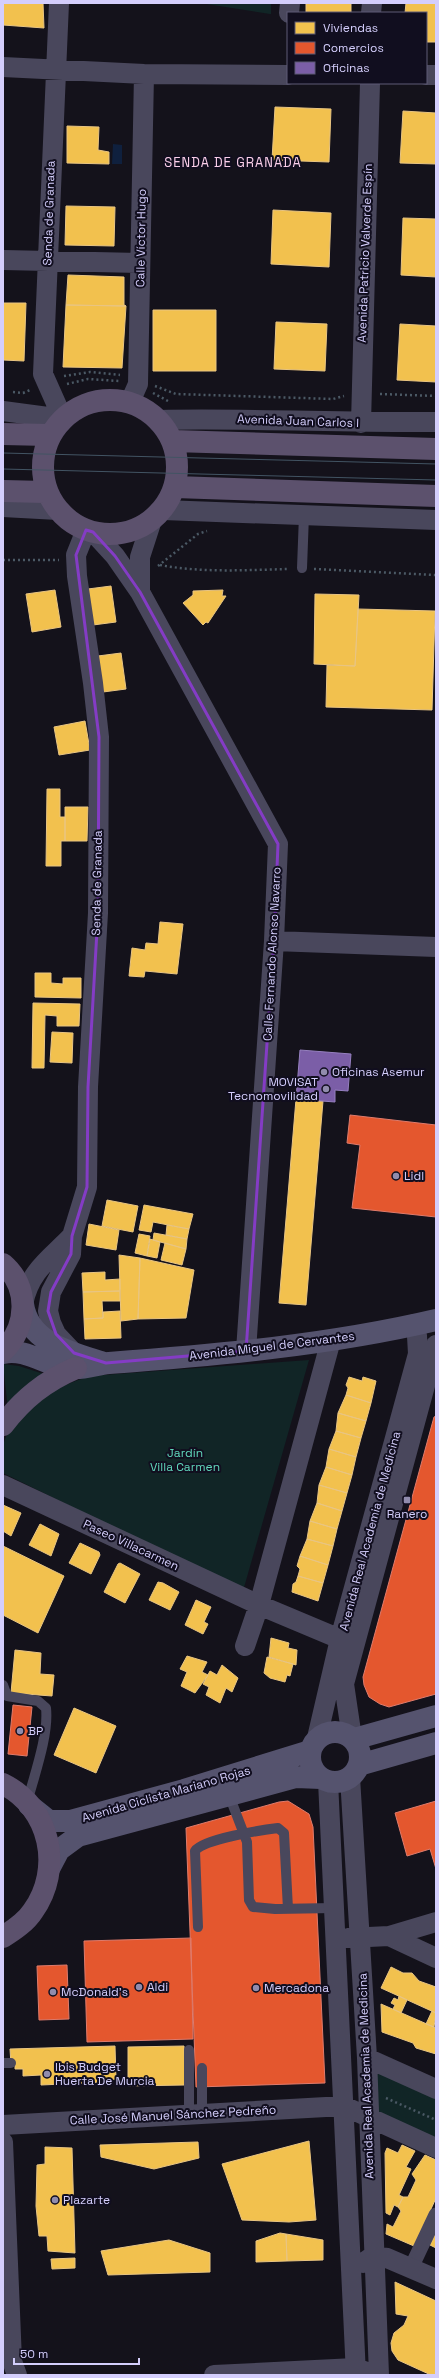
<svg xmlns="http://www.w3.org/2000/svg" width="439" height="2378" viewBox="0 0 439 2378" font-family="'Space Grotesk',sans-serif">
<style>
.green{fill:#112526}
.water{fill:#0f203e}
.homes{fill:#f2c14e;stroke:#e9c582}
.shops{fill:#e4572e;stroke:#df7b6c}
.offices{fill:#7b5ea7;stroke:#9680c0}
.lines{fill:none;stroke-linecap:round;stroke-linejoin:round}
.path{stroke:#4b5965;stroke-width:2.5;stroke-dasharray:2 3;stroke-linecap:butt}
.service{stroke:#49475c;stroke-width:10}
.pedestrian{stroke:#49475c;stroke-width:15}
.minor{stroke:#49475c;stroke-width:20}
.secondary{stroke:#55536e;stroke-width:22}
.primary{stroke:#5c516d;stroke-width:22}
.tram{stroke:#425463;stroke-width:1}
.marked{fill:none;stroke:#843cc5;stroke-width:3;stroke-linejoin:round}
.poi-dot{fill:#918cad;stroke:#110e1f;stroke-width:1.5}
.labels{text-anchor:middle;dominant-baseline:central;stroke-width:4;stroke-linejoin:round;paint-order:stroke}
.street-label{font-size:12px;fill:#d4cefc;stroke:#110e1f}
.poi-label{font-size:12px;fill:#d4cefc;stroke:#110e1f;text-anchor:start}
.park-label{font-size:12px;fill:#60d7bb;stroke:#110e1f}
.neighbourhood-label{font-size:13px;letter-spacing:1px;fill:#fcd0eb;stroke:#110e1f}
</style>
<rect width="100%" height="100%" fill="#14121b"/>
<path class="green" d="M 200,3 L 271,3 L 271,14 L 270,14 Z
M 309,1360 L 243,1591 L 3,1473 C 3,1465 1,1453 3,1445 C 15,1406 56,1387 90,1376 Z
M 3,1364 L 19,1366 L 47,1375 L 8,1410 Z
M 367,2058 L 436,2089 L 436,2148 L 368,2117 Z"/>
<path class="water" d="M 113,144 L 122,145 L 122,164 L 112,164 Z"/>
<path class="homes" d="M 3,3 L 43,3 L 44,28 L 3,25 Z
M 306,3 L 351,3 L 351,13 L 306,13 Z
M 406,3 L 436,3 L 436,42 L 426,42 L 426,13 L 405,13 Z
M 275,107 L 331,109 L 329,162 L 272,160 Z
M 403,111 L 436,113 L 436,164 L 400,163 Z
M 67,126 L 99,127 L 98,150 L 109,152 L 109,164 L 67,163 Z
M 66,206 L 115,207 L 114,246 L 65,245 Z
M 273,210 L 331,213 L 329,267 L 271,264 Z
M 403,218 L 436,219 L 436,277 L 401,275 Z
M 68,275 L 124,277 L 124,305 L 126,306 L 66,305 Z
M 3,303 L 26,303 L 24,361 L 3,360 Z
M 66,305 L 126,306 L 122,368 L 63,367 Z
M 153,310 L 216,310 L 216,371 L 153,371 Z
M 276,322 L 327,324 L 325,371 L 274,369 Z
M 400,324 L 436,326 L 436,382 L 397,380 Z
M 111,586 L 116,622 L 93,625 L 88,589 Z
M 55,590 L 61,627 L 32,632 L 26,594 Z
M 223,590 L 222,596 L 226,596 L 208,623 L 206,622 L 203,625 L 183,603 L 193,595 L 193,591 Z
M 315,594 L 359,595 L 355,666 L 314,664 Z
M 358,609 L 435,611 L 432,710 L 326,707 L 327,665 L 355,666 Z
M 121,653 L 126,689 L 103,692 L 98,656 Z
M 85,721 L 90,750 L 59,755 L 54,727 Z
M 47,789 L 60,789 L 60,817 L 65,817 L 65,841 L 61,841 L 61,866 L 46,866 Z
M 65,807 L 88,807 L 87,841 L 65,841 Z
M 160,922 L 183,924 L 177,974 L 145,971 L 144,977 L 129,976 L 132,948 L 145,950 L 146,943 L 158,944 Z
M 35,973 L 51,973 L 51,983 L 63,984 L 63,978 L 81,978 L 81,998 L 35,997 Z
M 33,1003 L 80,1004 L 79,1026 L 57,1026 L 57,1016 L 45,1015 L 44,1068 L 32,1068 Z
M 52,1032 L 73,1033 L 72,1063 L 50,1062 Z
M 296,1099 L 323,1101 L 306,1305 L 279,1303 Z
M 107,1200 L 138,1206 L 133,1232 L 102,1226 Z
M 144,1205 L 193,1214 L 189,1229 L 153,1222 L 151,1232 L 139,1230 Z
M 89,1224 L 119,1230 L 116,1250 L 86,1245 Z
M 167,1225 L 189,1229 L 187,1239 L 166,1235 Z
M 154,1233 L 187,1239 L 186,1249 L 153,1240 Z
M 139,1234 L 150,1236 L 147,1256 L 135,1253 Z
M 150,1239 L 160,1242 L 157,1258 L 147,1256 Z
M 165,1243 L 186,1249 L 182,1265 L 161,1260 Z
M 119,1255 L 140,1258 L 138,1319 L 121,1321 Z
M 140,1258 L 194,1270 L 186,1318 L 138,1319 Z
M 105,1272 L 105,1280 L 120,1279 L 120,1291 L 83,1292 L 82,1273 Z
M 120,1291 L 120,1301 L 102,1301 L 103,1318 L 84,1319 L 83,1292 Z
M 120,1311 L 121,1338 L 85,1339 L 84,1319 L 103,1318 L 103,1312 Z
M 349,1377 L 362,1381 L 363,1377 L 376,1381 L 371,1403 L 346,1395 L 348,1388 L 346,1385 Z
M 346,1395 L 371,1403 L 366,1421 L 338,1413 Z
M 338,1413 L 366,1421 L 361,1438 L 336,1431 Z
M 336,1431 L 361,1438 L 356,1457 L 329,1449 Z
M 329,1449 L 356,1457 L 352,1475 L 326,1467 Z
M 326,1467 L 352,1475 L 347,1493 L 319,1485 Z
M 319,1485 L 347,1493 L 342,1511 L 317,1503 Z
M 317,1503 L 342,1511 L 337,1529 L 310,1521 Z
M 3,1505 L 21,1513 L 11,1536 L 3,1531 Z
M 310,1521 L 337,1529 L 333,1546 L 307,1539 Z
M 40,1524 L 59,1534 L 51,1556 L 29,1545 Z
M 307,1539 L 333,1546 L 328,1565 L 300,1556 Z
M 80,1543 L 99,1552 L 100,1555 L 91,1574 L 69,1563 Z
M 3,1546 L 64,1576 L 38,1633 L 3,1615 Z
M 300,1556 L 328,1565 L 323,1583 L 298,1576 L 300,1569 L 297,1566 Z
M 120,1563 L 140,1574 L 125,1603 L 104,1592 L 118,1564 Z
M 298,1576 L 323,1583 L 318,1601 L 292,1592 L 293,1584 L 296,1582 Z
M 158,1582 L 163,1583 L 179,1592 L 170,1610 L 149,1600 Z
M 196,1600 L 211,1607 L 204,1622 L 208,1624 L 203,1634 L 185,1625 Z
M 271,1638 L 289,1643 L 288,1648 L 297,1650 L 296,1665 L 269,1657 Z
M 15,1650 L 41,1653 L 40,1674 L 54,1675 L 52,1696 L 11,1693 Z
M 187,1656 L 207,1662 L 202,1672 L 208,1675 L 195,1693 L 181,1686 L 187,1672 L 180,1669 Z
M 267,1657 L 293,1664 L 290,1676 L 287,1675 L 285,1682 L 270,1678 L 264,1673 Z
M 222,1665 L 238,1678 L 232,1692 L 226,1688 L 220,1703 L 206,1695 L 209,1687 L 203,1684 L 210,1671 L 217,1675 Z
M 74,1708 L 116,1726 L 96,1773 L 54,1755 Z
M 391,1967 L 403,1973 L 412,1973 L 419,1981 L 436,1987 L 436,2013 L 381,1988 Z
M 399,1996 L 407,2000 L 401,2013 L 393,2009 L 395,2005 L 391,2003 L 394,1998 L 398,2000 Z
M 381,2004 L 436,2028 L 436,2054 L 416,2048 L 413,2043 L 382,2032 Z
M 432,2011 L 436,2013 L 434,2027 L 426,2024 Z
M 115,2046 L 116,2079 L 108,2080 L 108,2082 L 41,2085 L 41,2075 L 23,2076 L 23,2069 L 15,2069 L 15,2065 L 11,2065 L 10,2049 Z
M 184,2046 L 185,2085 L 128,2086 L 128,2047 Z
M 309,2141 L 316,2220 L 289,2222 L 242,2220 L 222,2164 Z
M 198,2142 L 199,2158 L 154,2169 L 101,2157 L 100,2145 Z
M 402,2145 L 415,2151 L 406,2167 L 411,2169 L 399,2195 L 403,2197 L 398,2207 L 394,2205 L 390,2215 L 386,2213 L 385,2153 L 387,2148 L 398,2153 Z
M 45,2147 L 72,2148 L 75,2253 L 48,2251 L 47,2236 L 39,2236 L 36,2206 L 37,2165 L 45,2164 Z
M 425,2155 L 436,2160 L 436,2198 L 414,2246 L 386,2234 L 387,2224 L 393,2227 L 401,2211 L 398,2207 L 403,2197 L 408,2197 L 416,2180 L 412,2174 Z
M 280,2233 L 286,2234 L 287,2261 L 256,2262 L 256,2241 Z
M 436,2233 L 436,2248 L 430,2245 Z
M 286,2234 L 323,2240 L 323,2260 L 287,2261 Z
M 169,2240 L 210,2253 L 210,2272 L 108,2275 L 101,2251 Z
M 75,2258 L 75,2268 L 52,2269 L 51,2259 Z
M 395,2282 L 436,2301 L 436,2375 L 431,2375 L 398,2360 L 392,2351 L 391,2343 L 394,2333 L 404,2325 L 408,2316 L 396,2314 Z"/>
<path class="shops" d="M 350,1115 L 436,1125 L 436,1217 L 352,1208 L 360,1145 L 347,1143 Z
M 436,1416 L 436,1694 L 389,1707 L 380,1704 L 369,1697 L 364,1685 L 363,1677 L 434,1417 Z
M 13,1705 L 32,1707 L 27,1756 L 8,1754 Z
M 288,1801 L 309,1814 L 313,1827 L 325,2083 L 196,2087 L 186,1828 L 279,1802 Z
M 436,1801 L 436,1869 L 430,1849 L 407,1856 L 395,1813 Z
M 191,1938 L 193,2039 L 87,2042 L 84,1941 Z
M 67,1965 L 69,2019 L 39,2020 L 37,1966 Z"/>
<path class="offices" d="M 300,1050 L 351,1054 L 348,1091 L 335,1090 L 335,1102 L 296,1099 Z"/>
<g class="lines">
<path class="path" d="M 64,376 L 90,372 L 120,375
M 67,384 L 88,379 L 119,381
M 155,386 L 176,394 L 333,399 L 344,396
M 13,392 L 23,393 L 30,390
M 153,393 L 168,401
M 380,394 L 436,396
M 3,560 L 59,560
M 160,565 C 202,573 247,570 289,569
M 158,566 L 198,534 L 207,531
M 314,569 L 436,575
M 386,2098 L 436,2120"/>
<path class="service" d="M 302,568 L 304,515
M 3,1685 L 7,1696 L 38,1701 L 46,1708 C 49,1735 34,1776 27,1803
M 229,1795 L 247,1842 L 249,1900 L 253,1907 L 275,1909 L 334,1908
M 198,1927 L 195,1851 C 203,1839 262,1830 278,1828 L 284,1833 L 288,1909
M 3,2063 L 11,2063
M 202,2068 L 202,2113
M 189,2116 L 189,2050"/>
<path class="pedestrian" d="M 411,2268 L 436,2215"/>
<path class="minor" d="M 59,3 L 43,374 L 63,419
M 289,13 L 290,3
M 371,13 L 372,3
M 3,67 L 144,74 L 288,75
M 426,75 L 436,75
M 3,260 L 140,263
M 130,402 L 138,384 L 144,74
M 3,411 L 63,419
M 159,420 C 252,418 344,423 436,422
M 361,423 L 370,83
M 3,507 L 58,510
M 163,510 L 436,520
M 93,532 L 115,556 L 140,592 L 278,844 L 274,941 L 246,1351
M 140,592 L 140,557 L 152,520
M 274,941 L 436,947
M 23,1304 C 30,1270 50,1259 72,1236
M 73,1352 L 56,1334 L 51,1323 L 48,1311 L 51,1292 L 71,1254 L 72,1236 L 87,1187 L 88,1087 L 98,913 L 99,737 L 93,683 L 77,576 L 76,555 L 86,530
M 3,1485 L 259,1605 L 340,1639
M 245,1646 L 259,1605 L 331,1340
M 317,1738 L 340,1639 L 418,1354 L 417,1336 L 414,1324
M 352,1738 L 344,1684 L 436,1345
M 350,1777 L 367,2058 L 379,2375
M 328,1781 L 356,2375
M 389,1936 L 436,1958
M 348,1938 L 389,1936 L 436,1922
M 367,2058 L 436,2089
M 3,2125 L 344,2106 L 436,2148
M 3,2142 L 12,2361 L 17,2375
M 363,2263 L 373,2256 L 387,2258 L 436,2279
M 214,2375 L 355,2368 L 367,2372"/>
<path class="secondary" d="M 23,1304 C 28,1342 69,1352 101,1362
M 3,1353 C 28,1347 51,1370 76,1368 C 87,1368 98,1364 109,1363 C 218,1355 329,1345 436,1320
M310 1757a25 25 0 1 1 50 0a25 25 0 1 1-50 0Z
M 354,1739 L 436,1716
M 359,1765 L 436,1743
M 29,1805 L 49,1821 L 70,1821 L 184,1790 L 310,1751
M 49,1869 L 59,1850 L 78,1836 L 296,1777 L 321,1778"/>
<path class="primary" d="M43 467a67 67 0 1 1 134 0a67 67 0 1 1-134 0Z
M 3,434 L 48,435
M 173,441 L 436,449
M 175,487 L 436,496
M 3,491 L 45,492
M 3,1264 C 30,1287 28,1327 3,1351
M 3,1425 C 23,1399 45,1381 76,1368
M 3,1784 C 51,1808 63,1869 33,1911 C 26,1922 14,1930 3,1937"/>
<path class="tram" d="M 3,453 L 436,464
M 3,469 L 436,480"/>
</g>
<path class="marked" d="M 86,530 L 93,532 L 115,556 L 140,592 L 278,844 L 274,941 L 246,1351 L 106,1363 L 74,1353 L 56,1334 L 48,1311 L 51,1292 L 71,1254 L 72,1236 L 87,1187 L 88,1087 L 98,913 L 99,737 L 76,555 Z"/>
<g class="poi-dot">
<circle cx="324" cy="1072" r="4"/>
<circle cx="326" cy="1089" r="4"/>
<circle cx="396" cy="1176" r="4"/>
<rect x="403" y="1496" width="8" height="8" rx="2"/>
<circle cx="20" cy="1731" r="4"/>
<circle cx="139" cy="1987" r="4"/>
<circle cx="256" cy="1988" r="4"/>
<circle cx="53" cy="1992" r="4"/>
<circle cx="47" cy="2074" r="4"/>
<circle cx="55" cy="2200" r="4"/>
</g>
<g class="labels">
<g class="street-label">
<text transform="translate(49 213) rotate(-88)">Senda de Granada</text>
<text transform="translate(141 238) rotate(-89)">Calle Víctor Hugo</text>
<text transform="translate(365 253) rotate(-88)">Avenida Patricio Valverde Espín</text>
<text transform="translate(298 421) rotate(2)">Avenida Juan Carlos I</text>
<text transform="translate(97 883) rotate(-89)">Senda de Granada</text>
<text transform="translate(272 954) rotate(-87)">Calle Fernando Alonso Navarro</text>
<text transform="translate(272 1346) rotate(-7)">Avenida Miguel de Cervantes</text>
<text transform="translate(370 1531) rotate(-75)">Avenida Real Academia de Medicina</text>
<text transform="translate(131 1545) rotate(25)">Paseo Villacarmen</text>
<text transform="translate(166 1794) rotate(-16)">Avenida Ciclista Mariano Rojas</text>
<text transform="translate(366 2076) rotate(-92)">Avenida Real Academia de Medicina</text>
<text transform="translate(173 2115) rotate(-3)">Calle José Manuel Sánchez Pedreño</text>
</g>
<g class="poi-label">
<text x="332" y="1072">Oficinas Asemur</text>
<text x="318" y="1082" text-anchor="end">MOVISAT<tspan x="318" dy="14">Tecnomovilidad</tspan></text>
<text x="404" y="1176">Lidl</text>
<text x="407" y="1514" text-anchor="middle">Ranero</text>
<text x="28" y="1731">BP</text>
<text x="147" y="1987">Aldi</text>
<text x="264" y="1988">Mercadona</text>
<text x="61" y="1992">McDonald's</text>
<text x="55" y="2067">Ibis Budget<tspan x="55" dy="14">Huerta De Murcia</tspan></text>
<text x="63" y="2200">Plazarte</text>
</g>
<g class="park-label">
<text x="185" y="1453">Jardín<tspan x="185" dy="14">Villa Carmen</tspan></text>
</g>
<g class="neighbourhood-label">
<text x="233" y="162">SENDA DE GRANADA</text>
</g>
</g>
<rect width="439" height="2378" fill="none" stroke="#d4cefc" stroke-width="8"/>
<rect x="287" y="12" width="140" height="72" fill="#110e1f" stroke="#5f5b77"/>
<rect x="295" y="22" width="20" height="12" fill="#f2c14e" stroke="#5f5b77"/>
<text x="323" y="32" font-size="12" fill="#d4cefc">Viviendas</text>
<rect x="295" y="42" width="20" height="12" fill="#e4572e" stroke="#5f5b77"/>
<text x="323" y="52" font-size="12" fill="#d4cefc">Comercios</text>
<rect x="295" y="62" width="20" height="12" fill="#7b5ea7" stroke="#5f5b77"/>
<text x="323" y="72" font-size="12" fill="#d4cefc">Oficinas</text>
<path d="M14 2358v6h125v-6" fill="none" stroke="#d4cefc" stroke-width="2"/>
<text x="20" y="2358" font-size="12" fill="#d4cefc" stroke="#110e1f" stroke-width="3" paint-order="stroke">50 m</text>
</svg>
